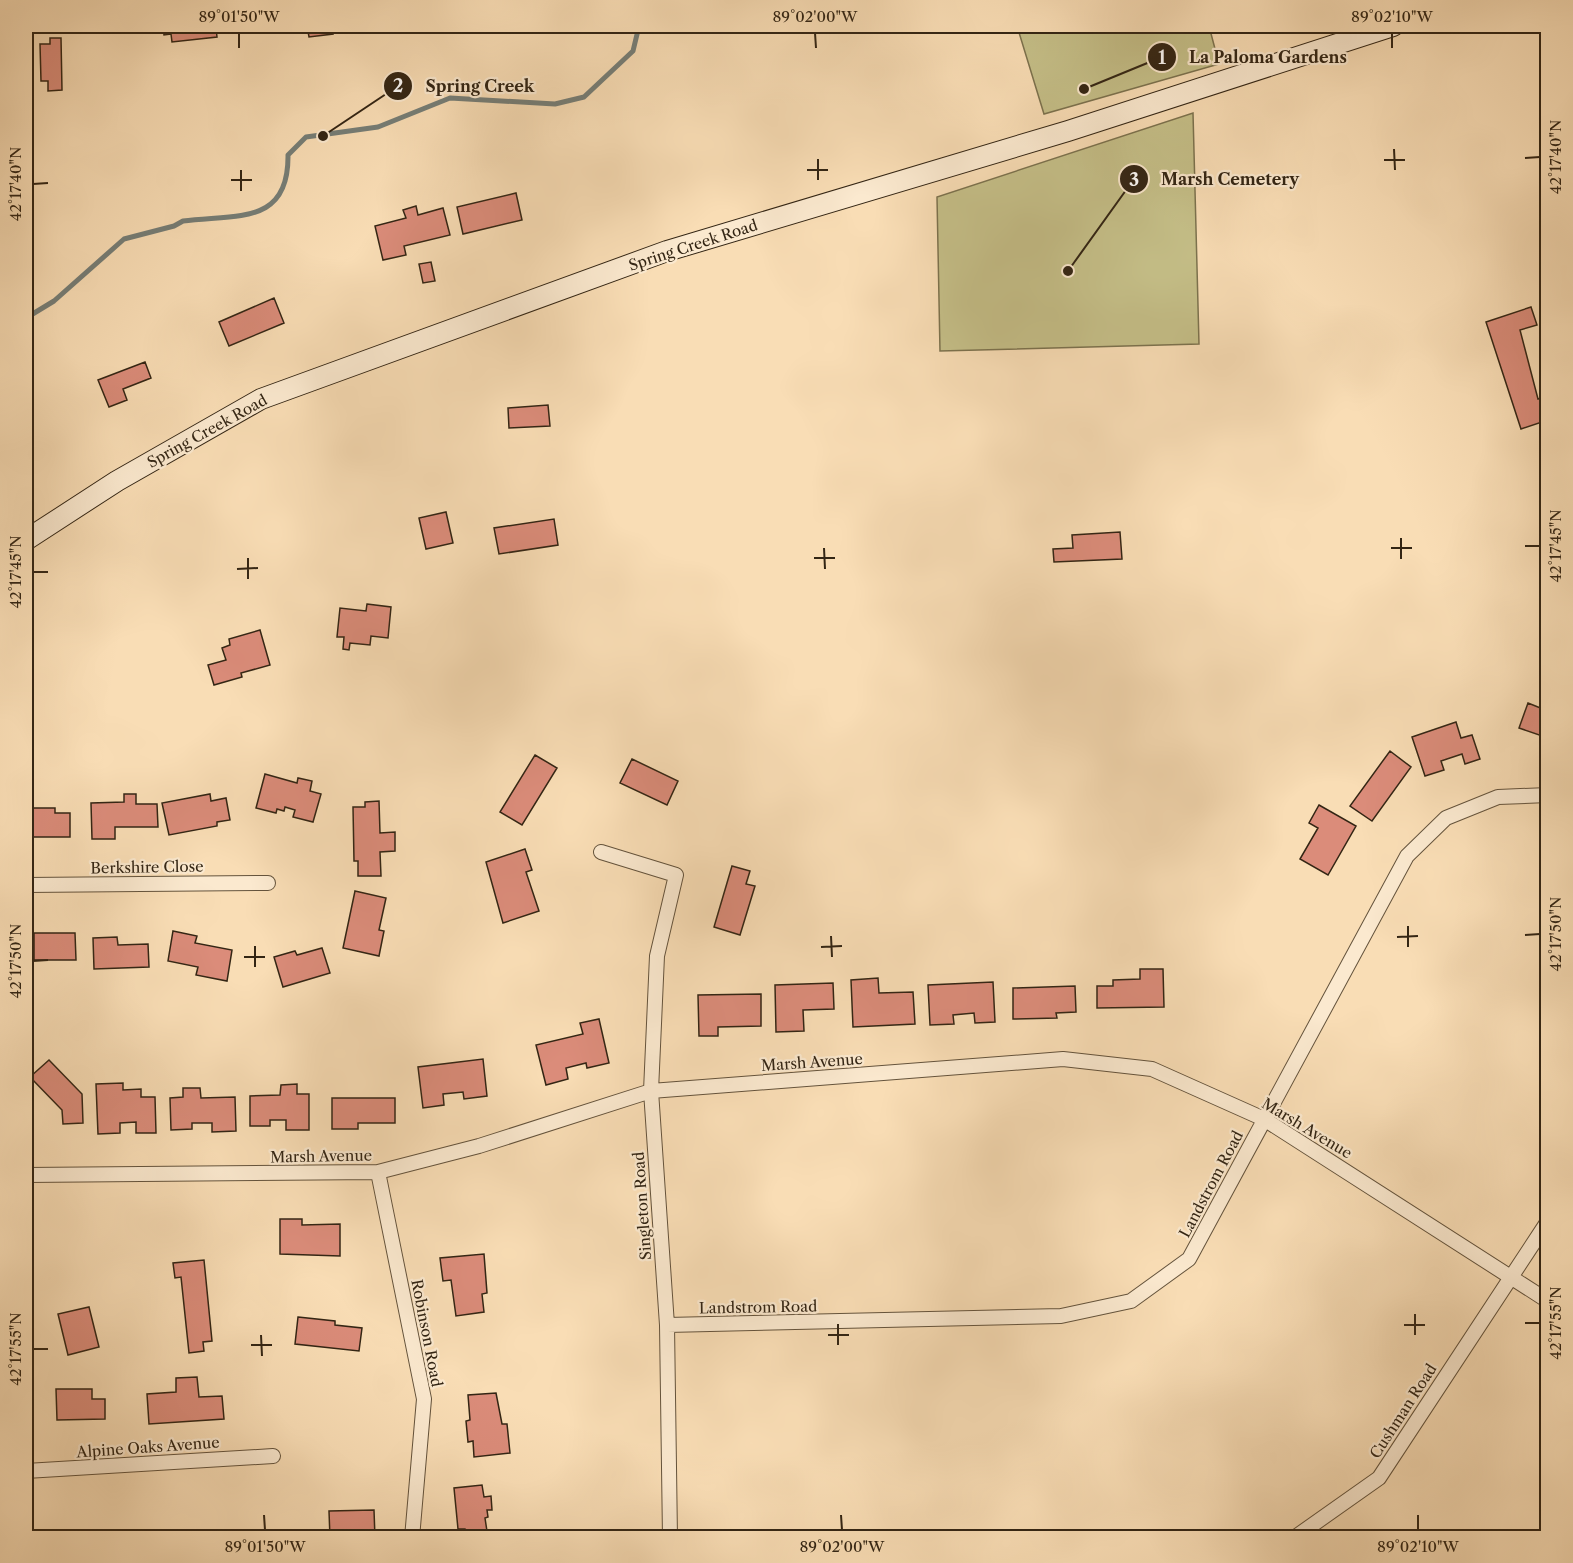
<svg xmlns="http://www.w3.org/2000/svg" width="1573" height="1563" viewBox="0 0 1573 1563" font-family="'Libre Caslon Text',serif">
<style>
.green{fill:#c5bf88;stroke:#7c724e;stroke-width:1.5}
.lines{fill:none;stroke-linecap:round;stroke-linejoin:round}
.stream{stroke:#767e77;stroke-width:5}
.building{fill:#db8c7a;stroke:#332514;stroke-width:1.5}
.street-casing{stroke:#64533c;stroke-width:16}
.secondary-casing{stroke:#332514;stroke-width:22}
.street{stroke:#fbe9cf;stroke-width:14}
.secondary{stroke:#fbe9cf;stroke-width:20}
.ticks{fill:none;stroke:#332514;stroke-width:2}
.labels{text-anchor:middle;dominant-baseline:central;stroke-width:4.5;stroke-linejoin:round;paint-order:stroke}
.street-label{font-size:15px;fill:#332514;stroke:#fbe9cf}
.leader{fill:none;stroke:#332514;stroke-width:2}
.callout-dot{fill:#332514;stroke:#fbe9cf;stroke-width:2}
.mark-label{font-size:18px;text-anchor:middle;font-weight:bold;fill:#fff}
.callout-label{font-size:16px;text-anchor:middle;font-weight:bold;fill:#332514;stroke:#fbe9cf;stroke-width:4.5;stroke-linejoin:round;paint-order:stroke}
.neatline{fill:none;stroke:#332514;stroke-width:2}
.ticks-label{font-size:15px;text-anchor:middle;fill:#332514}
</style>
<rect width="100%" height="100%" fill="#f9ddb5"/>
<filter id="stains"><feTurbulence type="fractalNoise" baseFrequency=".00333" numOctaves="4"/><feColorMatrix values="0 0 0 0 .2 0 0 0 0 .09 0 0 0 0 .02 0 0 0 .5 -.17"/></filter>
<radialGradient id="worn" r=".72"><stop offset=".6" stop-color="#630" stop-opacity="0"/><stop offset="1" stop-color="#630" stop-opacity=".3"/></radialGradient>
<path class="green" d="M 1017,26 L 1209,26 L 1219,64 L 1044,114 Z
M 1193,113 L 1199,344 L 940,351 L 937,197 Z"/>
<g class="lines">
<path class="stream" d="M 26,318 L 54,301 L 124,239 L 174,226 L 183,221 C 236,214 289,226 288,155 L 306,137 L 378,127 L 450,98 L 555,104 L 584,97 L 633,51 L 639,26"/>
</g>
<path class="building" d="M 163,26 L 233,26 L 216,28 L 217,37 L 172,42 L 171,34 L 164,35 Z
M 307,26 L 331,26 L 333,34 L 309,37 Z
M 50,38 L 61,38 L 62,90 L 48,91 L 48,81 L 41,81 L 40,44 L 50,44 Z
M 516,193 L 522,220 L 463,234 L 457,207 Z
M 416,206 L 418,215 L 443,208 L 450,235 L 404,246 L 406,255 L 383,260 L 375,226 L 406,218 L 403,210 Z
M 431,262 L 435,281 L 423,283 L 419,264 Z
M 274,298 L 284,323 L 229,346 L 219,322 Z
M 1531,307 L 1537,325 L 1520,330 L 1538,399 L 1548,396 L 1548,420 L 1521,429 L 1486,322 Z
M 145,362 L 151,378 L 123,389 L 127,400 L 109,407 L 98,380 Z
M 548,405 L 550,426 L 509,428 L 508,408 Z
M 1548,466 L 1548,488 L 1540,469 Z
M 446,512 L 453,543 L 426,549 L 419,518 Z
M 554,519 L 558,545 L 499,554 L 494,528 Z
M 1120,532 L 1122,559 L 1054,562 L 1053,549 L 1073,548 L 1072,535 Z
M 367,604 L 391,607 L 388,638 L 371,636 L 370,645 L 350,643 L 349,650 L 343,649 L 344,637 L 337,637 L 340,608 L 366,611 Z
M 260,630 L 270,665 L 241,673 L 242,677 L 214,685 L 208,665 L 226,660 L 222,648 L 230,645 L 229,639 Z
M 1528,703 L 1548,711 L 1548,738 L 1519,728 Z
M 1456,722 L 1461,738 L 1472,735 L 1480,759 L 1465,764 L 1462,754 L 1441,761 L 1444,770 L 1425,776 L 1412,737 Z
M 1390,751 L 1411,767 L 1372,821 L 1350,806 Z
M 535,755 L 557,768 L 522,825 L 500,812 Z
M 632,759 L 678,781 L 667,805 L 620,783 Z
M 265,774 L 297,783 L 298,778 L 312,781 L 310,791 L 321,794 L 313,822 L 293,817 L 295,810 L 285,807 L 284,811 L 277,809 L 276,813 L 256,808 Z
M 124,794 L 136,794 L 136,804 L 157,804 L 158,827 L 115,827 L 115,839 L 92,839 L 91,803 L 124,802 Z
M 210,794 L 211,801 L 226,798 L 230,820 L 217,822 L 217,826 L 169,835 L 162,803 Z
M 379,801 L 380,833 L 395,832 L 395,851 L 380,852 L 381,876 L 358,876 L 358,861 L 354,861 L 353,807 L 365,807 L 365,802 Z
M 1319,805 L 1356,826 L 1328,875 L 1300,859 L 1318,828 L 1309,823 Z
M 26,808 L 55,808 L 55,813 L 70,813 L 70,837 L 26,837 Z
M 525,849 L 532,870 L 526,872 L 539,911 L 503,923 L 486,862 Z
M 732,866 L 750,871 L 746,884 L 755,886 L 740,935 L 714,927 Z
M 355,891 L 386,898 L 379,930 L 384,931 L 379,956 L 343,948 Z
M 173,931 L 197,936 L 195,943 L 232,950 L 227,981 L 196,975 L 198,967 L 168,961 Z
M 34,933 L 75,933 L 76,960 L 34,960 Z
M 117,937 L 118,945 L 148,944 L 149,967 L 94,969 L 93,938 Z
M 322,948 L 330,973 L 283,987 L 274,957 L 295,951 L 297,955 Z
M 1140,969 L 1163,969 L 1164,1007 L 1097,1008 L 1097,986 L 1113,986 L 1113,980 L 1140,979 Z
M 878,978 L 879,993 L 913,992 L 915,1024 L 853,1027 L 851,980 Z
M 993,982 L 995,1022 L 975,1023 L 974,1013 L 953,1015 L 954,1024 L 930,1025 L 928,985 Z
M 833,983 L 834,1009 L 803,1010 L 804,1031 L 776,1032 L 775,985 Z
M 1075,986 L 1076,1012 L 1056,1013 L 1057,1018 L 1013,1019 L 1013,988 Z
M 761,994 L 761,1026 L 718,1027 L 718,1036 L 699,1036 L 698,995 Z
M 599,1019 L 609,1063 L 587,1068 L 586,1063 L 566,1068 L 568,1079 L 546,1085 L 536,1045 L 583,1034 L 580,1023 Z
M 483,1059 L 487,1096 L 464,1099 L 463,1092 L 443,1094 L 444,1105 L 423,1108 L 418,1067 Z
M 49,1060 L 82,1094 L 83,1123 L 63,1124 L 62,1110 L 30,1077 Z
M 123,1083 L 123,1090 L 141,1089 L 141,1097 L 155,1097 L 156,1133 L 136,1133 L 136,1122 L 120,1123 L 120,1133 L 98,1134 L 96,1084 Z
M 297,1084 L 297,1094 L 309,1094 L 309,1130 L 286,1130 L 286,1120 L 270,1120 L 270,1126 L 250,1126 L 250,1096 L 280,1095 L 281,1085 Z
M 183,1088 L 200,1088 L 201,1098 L 235,1097 L 236,1131 L 212,1132 L 212,1123 L 192,1123 L 192,1129 L 171,1130 L 170,1098 L 183,1097 Z
M 332,1098 L 395,1098 L 395,1123 L 358,1123 L 358,1129 L 332,1129 Z
M 280,1219 L 302,1219 L 302,1225 L 340,1224 L 340,1256 L 280,1254 Z
M 484,1254 L 487,1293 L 482,1294 L 484,1312 L 456,1316 L 451,1280 L 443,1281 L 440,1258 Z
M 204,1260 L 212,1341 L 203,1342 L 204,1351 L 189,1353 L 181,1277 L 175,1278 L 173,1263 Z
M 89,1307 L 99,1347 L 68,1355 L 58,1314 Z
M 298,1317 L 335,1321 L 335,1325 L 362,1328 L 359,1351 L 295,1344 Z
M 197,1377 L 199,1397 L 222,1396 L 224,1419 L 149,1424 L 147,1394 L 176,1392 L 176,1378 Z
M 56,1389 L 92,1389 L 92,1399 L 105,1399 L 105,1419 L 57,1420 Z
M 496,1393 L 502,1424 L 507,1424 L 510,1453 L 474,1457 L 473,1441 L 468,1442 L 466,1421 L 470,1420 L 468,1395 Z
M 482,1485 L 484,1497 L 491,1496 L 492,1510 L 487,1510 L 488,1517 L 485,1518 L 488,1538 L 466,1538 L 465,1529 L 458,1529 L 454,1488 Z
M 374,1510 L 375,1538 L 330,1538 L 329,1511 Z"/>
<g class="lines">
<g class="street-casing">
<path id="street" d="M 601,852 L 676,875 L 657,956 L 651,1091 L 667,1325 L 670,1538
M 26,885 L 268,883
M 378,1172 L 424,1399 L 412,1538
M 26,1175 L 378,1172 L 479,1146 L 651,1091 L 1063,1059 L 1152,1069 L 1264,1119 L 1548,1301
M 667,1325 L 1061,1316 L 1131,1301 L 1189,1259 L 1407,856 L 1446,818 L 1498,797 L 1548,795
M 26,1471 L 273,1456
M 1294,1538 L 1379,1478 L 1548,1221"/>
</g>
<g class="secondary-casing">
<path id="secondary" d="M 26,540 L 117,481 L 261,399 L 667,251 L 1068,131 L 1393,26"/>
</g>
<use href="#street" class="street"/>
<use href="#secondary" class="secondary"/>
</g>
<path class="ticks" d="M 239,33 L 239,48M 815,33 L 816,48M 1392,33 L 1392,48M 1394,149 L 1395,170M 1525,158 L 1540,157M 818,159 L 818,180M 1384,160 L 1405,160M 241,170 L 241,191M 807,170 L 828,170M 231,180 L 252,180M 33,184 L 48,183M 1401,538 L 1401,559M 1525,546 L 1540,546M 824,548 L 825,569M 1391,548 L 1412,548M 248,558 L 248,579M 814,558 L 835,558M 237,569 L 258,568M 33,572 L 48,572M 1408,926 L 1408,947M 1525,935 L 1540,934M 831,936 L 832,957M 1397,937 L 1418,936M 255,946 L 255,967M 821,947 L 842,946M 244,957 L 265,957M 33,961 L 48,960M 1415,1314 L 1415,1335M 1525,1323 L 1540,1323M 838,1324 L 838,1345M 1404,1325 L 1425,1325M 261,1335 L 262,1356M 828,1335 L 849,1335M 251,1345 L 272,1345M 33,1349 L 48,1349M 264,1515 L 265,1530M 841,1515 L 842,1530M 1418,1515 L 1418,1530"/>
<g class="labels">
<g class="street-label">
<text transform="translate(693 245) rotate(-18)">Spring Creek Road</text>
<text transform="translate(207 431) rotate(-29)">Spring Creek Road</text>
<text transform="translate(147 867) rotate(-1)">Berkshire Close</text>
<text transform="translate(812 1062) rotate(-4)">Marsh Avenue</text>
<text transform="translate(1307 1128) rotate(31)">Marsh Avenue</text>
<text transform="translate(321 1156) rotate(-1)">Marsh Avenue</text>
<text transform="translate(1211 1184) rotate(-62)">Landstrom Road</text>
<text transform="translate(642 1206) rotate(-94)">Singleton Road</text>
<text transform="translate(758 1307) rotate(-1)">Landstrom Road</text>
<text transform="translate(427 1333) rotate(79)">Robinson Road</text>
<text transform="translate(1403 1411) rotate(-57)">Cushman Road</text>
<text transform="translate(148 1447) rotate(-4)">Alpine Oaks Avenue</text>
</g>
</g>
<path class="leader" d="M1084 89L1162 57M323 136L398 86M1068 271L1134 179"/>
<g class="callout-dot">
<circle cx="1084" cy="89" r="6"/>
<circle cx="323" cy="136" r="6"/>
<circle cx="1068" cy="271" r="6"/>
<circle cx="1162" cy="57" r="15"/>
<circle cx="398" cy="86" r="15"/>
<circle cx="1134" cy="179" r="15"/>
</g>
<g class="mark-label">
<text x="1162" y="64">1</text>
<text x="398" y="92">2</text>
<text x="1134" y="186">3</text>
</g>
<g class="callout-label">
<text x="1268" y="63">La Paloma Gardens</text>
<text x="480" y="92">Spring Creek</text>
<text x="1230" y="185">Marsh Cemetery</text>
</g>
<rect width="1573" height="1563" fill="none" stroke="#f9ddb5" stroke-width="66"/>
<rect x="33" y="33" width="1507" height="1497" class="neatline"/>
<g class="ticks-label">
<text x="239" y="22">89°01'50"W</text>
<text x="815" y="22">89°02'00"W</text>
<text x="1392" y="22">89°02'10"W</text>
<text transform="translate(1556 157) rotate(-90)" y="5">42°17'40"N</text>
<text transform="translate(16 184) rotate(-90)" y="5">42°17'40"N</text>
<text transform="translate(1556 546) rotate(-90)" y="5">42°17'45"N</text>
<text transform="translate(16 572) rotate(-90)" y="5">42°17'45"N</text>
<text transform="translate(1556 934) rotate(-90)" y="5">42°17'50"N</text>
<text transform="translate(16 961) rotate(-90)" y="5">42°17'50"N</text>
<text transform="translate(1556 1323) rotate(-90)" y="5">42°17'55"N</text>
<text transform="translate(16 1349) rotate(-90)" y="5">42°17'55"N</text>
<text x="265" y="1552">89°01'50"W</text>
<text x="842" y="1552">89°02'00"W</text>
<text x="1418" y="1552">89°02'10"W</text>
</g>
<rect width="100%" height="100%" filter="url(#stains)"/>
<rect width="100%" height="100%" fill="url(#worn)"/>
</svg>
